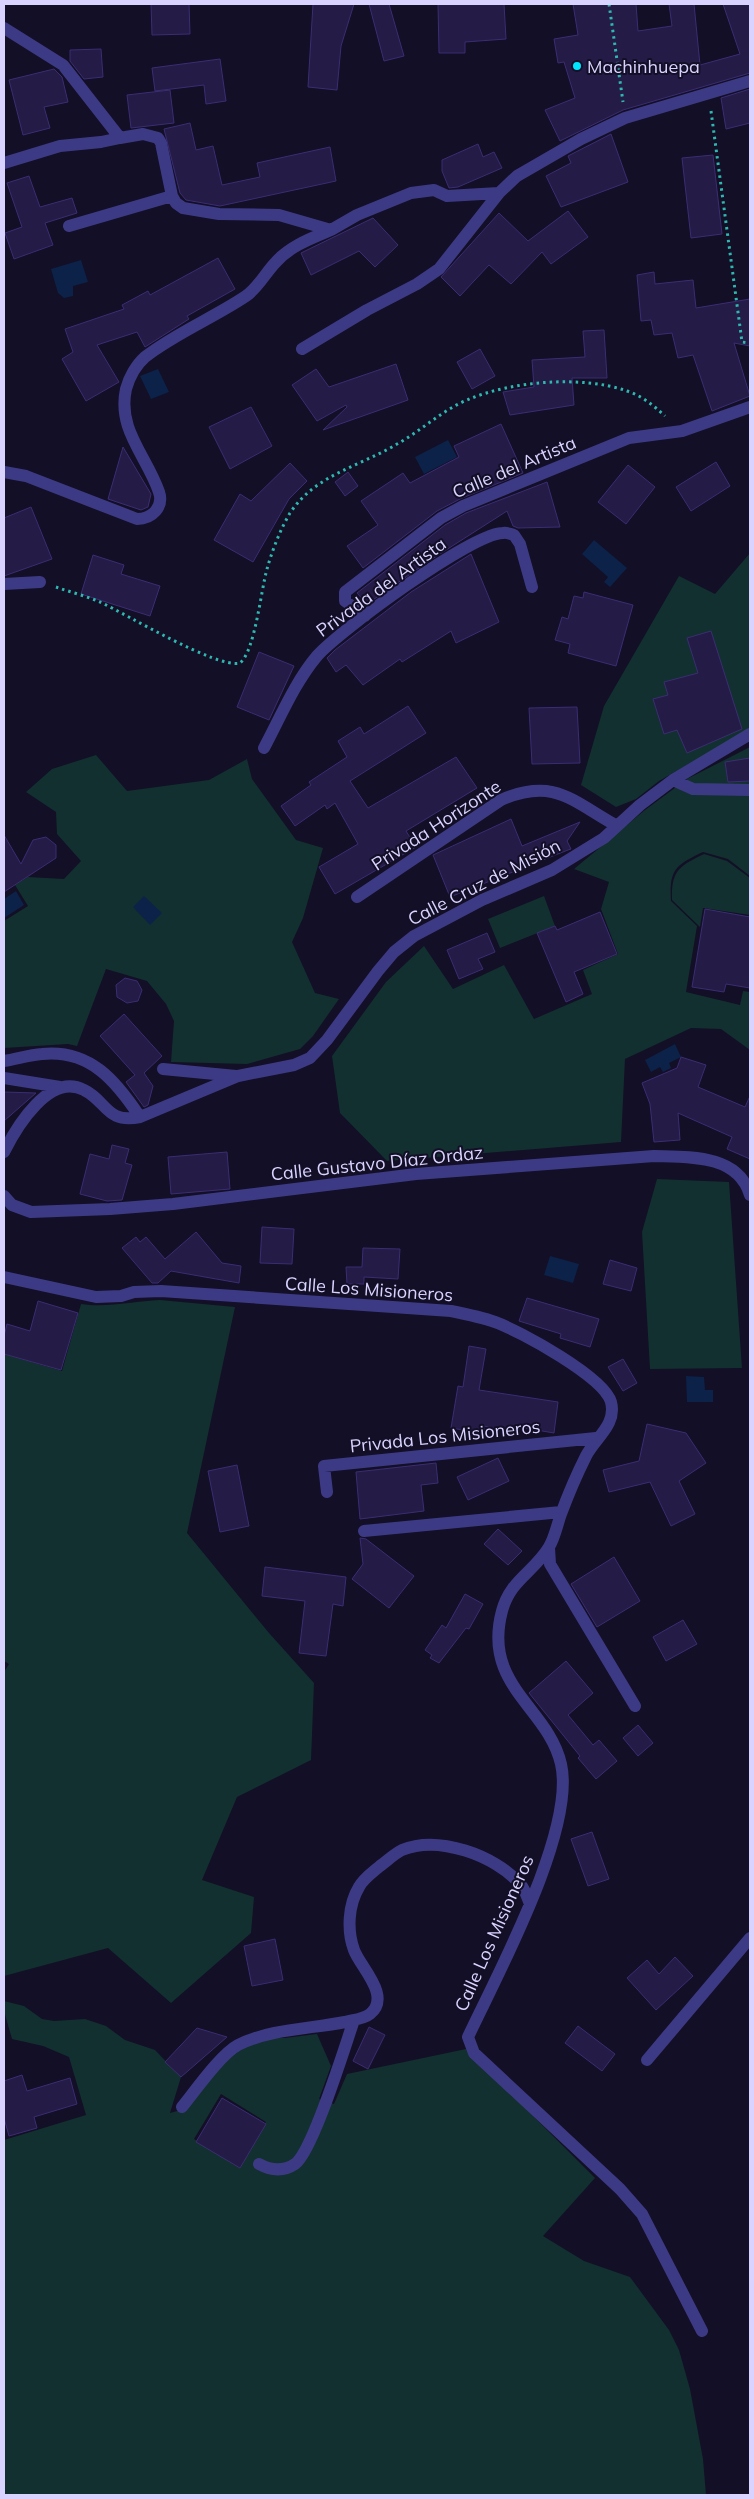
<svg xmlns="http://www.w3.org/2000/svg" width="754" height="2499" viewBox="0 0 754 2499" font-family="Mulish,sans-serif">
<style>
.green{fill:#12302f;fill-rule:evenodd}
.water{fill:#0c2248}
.building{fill:#241b47;stroke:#3b2d73}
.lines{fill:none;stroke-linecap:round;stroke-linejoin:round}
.path{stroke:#2fb8b0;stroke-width:3;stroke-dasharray:2.5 4;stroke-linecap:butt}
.minor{stroke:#3d3a85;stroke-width:12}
.poi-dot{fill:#00e5ff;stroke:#130f26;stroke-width:2}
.labels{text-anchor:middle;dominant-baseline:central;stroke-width:4;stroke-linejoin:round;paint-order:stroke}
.poi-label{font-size:18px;fill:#d9d4ff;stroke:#130f26;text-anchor:start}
.street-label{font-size:18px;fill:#d9d4ff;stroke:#130f26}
</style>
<rect width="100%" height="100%" fill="#130f26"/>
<path class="green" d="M 750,553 L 750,729 L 659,781 L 636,799 L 616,807 L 581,785 L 604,706 L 679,576 L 715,594 Z
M 750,747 L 750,876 L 728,859 L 703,852 C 676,865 669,869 671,901 L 697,926 L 686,992 L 740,1005 L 743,991 L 750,992 L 750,1050 L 721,1029 L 691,1028 L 625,1059 L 621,1142 L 387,1161 L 340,1113 L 332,1056 L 386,982 L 424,946 L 453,989 L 504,965 L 534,1019 L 592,994 L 583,970 L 618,954 L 601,909 L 609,882 L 574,869 L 645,810 L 687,779 Z
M 96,755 L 127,791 L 209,780 L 247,759 L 252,779 L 296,840 L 323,848 L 303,918 L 292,942 L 315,993 L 339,999 L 313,1036 L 300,1049 L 247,1064 L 171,1062 L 174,1021 L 166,1004 L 147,981 L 106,969 L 77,1046 L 68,1044 L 4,1048 L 4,921 L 28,906 L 15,885 L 28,877 L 64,879 L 81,861 L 57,834 L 56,812 L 26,792 L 52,769 Z
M 704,854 L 727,861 L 750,878 L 750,915 L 703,908 L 700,927 L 672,900 C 671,871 679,866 704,854 Z
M 544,896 L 555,926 L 500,948 L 488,919 Z
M 657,1179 L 729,1182 L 742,1368 L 650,1369 L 642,1232 Z
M 160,1300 L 235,1307 L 187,1533 L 269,1633 L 314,1683 L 311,1760 L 237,1797 L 202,1880 L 254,1897 L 251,1933 L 171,2003 L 108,1948 L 4,1976 L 4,1672 L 9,1664 L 4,1661 L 4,1354 L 62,1371 L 81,1304 C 108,1308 133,1301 160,1300 Z
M 4,2001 L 24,2006 L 42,2019 L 54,2021 L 85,2019 L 106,2026 L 125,2040 L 155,2050 L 181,2077 L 170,2113 L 181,2110 L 218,2065 L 260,2036 L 285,2038 L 317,2034 L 331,2066 L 319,2099 L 334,2104 L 347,2074 L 466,2049 L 595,2178 L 543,2236 L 584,2261 L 630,2277 L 669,2330 L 679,2350 L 690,2389 L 703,2459 L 706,2495 L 4,2495 L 4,2140 L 86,2115 L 69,2057 L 43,2046 L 12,2039 L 4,2011 ZM 221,2094 L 266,2122 L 240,2167 L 194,2139 Z"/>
<path class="water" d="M 81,260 L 88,282 L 73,286 L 73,296 L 64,298 L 58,293 L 51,269 Z
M 158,369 L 169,392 L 151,399 L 140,376 Z
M 448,440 L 457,457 L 424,474 L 415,457 Z
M 594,540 L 627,568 L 610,587 L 604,582 L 608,577 L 582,554 Z
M 16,891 L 24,905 L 4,918 L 4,899 Z
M 144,896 L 162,913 L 150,925 L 133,907 Z
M 675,1044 L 681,1057 L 669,1063 L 671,1068 L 663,1072 L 660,1067 L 651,1072 L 645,1060 Z
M 550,1256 L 579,1264 L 573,1283 L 544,1275 Z
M 686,1376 L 704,1377 L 705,1390 L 713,1390 L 713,1402 L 687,1402 Z"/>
<path class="building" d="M 151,4 L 189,4 L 190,34 L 152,35 Z
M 313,4 L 354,4 L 341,46 L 337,90 L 308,87 Z
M 369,4 L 389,4 L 404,56 L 384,61 Z
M 438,4 L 504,4 L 506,39 L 465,42 L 465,53 L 439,53 Z
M 573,4 L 636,4 L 638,31 L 672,26 L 669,4 L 694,4 L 700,65 L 740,54 L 723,4 L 750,4 L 750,73 L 623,110 L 560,141 L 545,110 L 575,98 L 564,62 L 558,63 L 554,39 L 578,35 Z
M 101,49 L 103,77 L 84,79 L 70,61 L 70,50 Z
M 220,59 L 226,101 L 206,104 L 204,85 L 155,91 L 152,68 Z
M 54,69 L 62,77 L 68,102 L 44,107 L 50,128 L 23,135 L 9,80 Z
M 750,89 L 750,123 L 726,129 L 721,98 Z
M 170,90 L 174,123 L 131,128 L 127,95 Z
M 190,123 L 196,150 L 213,146 L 222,185 L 260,177 L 257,163 L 330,147 L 336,181 L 220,206 L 186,200 L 180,193 L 164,129 Z
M 611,134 L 628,182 L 561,207 L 546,176 L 571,163 L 568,156 Z
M 478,144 L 483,157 L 494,152 L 502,168 L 458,187 L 449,188 L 442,171 L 442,160 Z
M 713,155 L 722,234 L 691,238 L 682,158 Z
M 29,176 L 40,207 L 72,198 L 77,213 L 45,223 L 53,245 L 14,259 L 5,233 L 22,227 L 7,183 Z
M 568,211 L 588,237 L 551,264 L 542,252 L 511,284 L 489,265 L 460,296 L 441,277 L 499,213 L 528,241 Z
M 373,218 L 398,245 L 375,267 L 359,251 L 311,275 L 301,253 Z
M 218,258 L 235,289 L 187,316 L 189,319 L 145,347 L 137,332 L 97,345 L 119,382 L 86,401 L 62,359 L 73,352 L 65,329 L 124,309 L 122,305 L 148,291 L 150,295 Z
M 654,272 L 655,284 L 693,280 L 696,308 L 750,299 L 750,346 L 734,343 L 750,396 L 712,411 L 693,355 L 678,358 L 672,333 L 654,335 L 651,320 L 641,321 L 637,275 Z
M 604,330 L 607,378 L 572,378 L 574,405 L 510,415 L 503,392 L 534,387 L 532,360 L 585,357 L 583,331 Z
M 480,349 L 495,376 L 472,389 L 457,362 Z
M 396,364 L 408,400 L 323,430 L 347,407 L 346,405 L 317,421 L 292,385 L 316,369 L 329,387 Z
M 251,407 L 272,446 L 230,469 L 209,427 Z
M 501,424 L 523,473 L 460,499 L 437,511 L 363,568 L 347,546 L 378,525 L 361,501 L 403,473 L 410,483 L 459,457 L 454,446 Z
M 123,447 L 151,494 L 148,507 L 141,510 L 108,499 Z
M 716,462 L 730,486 L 691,511 L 676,487 Z
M 290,463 L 307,481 L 289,499 L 253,562 L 214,540 L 240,494 L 251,501 Z
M 628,465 L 655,487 L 626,524 L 598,502 Z
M 348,472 L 358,486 L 345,496 L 335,482 Z
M 547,482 L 560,527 L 518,528 L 513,526 L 507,511 L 432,559 L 367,604 L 357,593 L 445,525 L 466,513 Z
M 31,507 L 52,559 L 4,576 L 4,518 Z
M 471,554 L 499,622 L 456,643 L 451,631 L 402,662 L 400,659 L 363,685 L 346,665 L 336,672 L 327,658 L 335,650 L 411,592 Z
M 93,555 L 124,565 L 121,574 L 160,586 L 150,616 L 81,594 Z
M 584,592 L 633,605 L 616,666 L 568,653 L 570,644 L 555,640 L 562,617 L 568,619 L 574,596 L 583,598 Z
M 711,631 L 742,729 L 687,753 L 677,730 L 664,734 L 653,699 L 668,695 L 664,682 L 698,673 L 687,638 Z
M 259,652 L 294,666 L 269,720 L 237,707 Z
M 408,706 L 426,733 L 350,781 L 368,808 L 456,757 L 477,788 L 406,831 L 416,847 L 335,894 L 319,867 L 358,844 L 335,803 L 327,809 L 325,805 L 295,826 L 281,806 L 311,785 L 309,782 L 347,757 L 338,741 L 360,727 L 364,734 Z
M 577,707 L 580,763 L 532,764 L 529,708 Z
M 750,758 L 750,781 L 728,782 L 725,762 Z
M 511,819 L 522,846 L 580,822 L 567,841 L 571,849 L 568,850 L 450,897 L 433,855 Z
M 4,835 L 21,864 L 33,840 L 46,837 L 56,845 L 56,858 L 4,892 Z
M 705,909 L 750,917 L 750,988 L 726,984 L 724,992 L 692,987 Z
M 600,912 L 617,954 L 574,972 L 583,994 L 566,1002 L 537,933 L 555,926 L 557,930 Z
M 487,933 L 495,952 L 478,959 L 483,969 L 459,979 L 447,950 Z
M 125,978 L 137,981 L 142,990 L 138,1001 L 127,1003 L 117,997 L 116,985 Z
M 124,1014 L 162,1056 L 144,1073 L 153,1086 L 148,1105 L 144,1107 L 126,1082 L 135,1075 L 100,1036 Z
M 681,1057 L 706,1065 L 698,1087 L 745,1107 L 750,1096 L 750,1159 L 727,1149 L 732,1137 L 678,1113 L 680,1140 L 654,1142 L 650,1104 L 642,1083 L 677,1068 Z
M 4,1092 L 36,1093 L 4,1121 Z
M 112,1145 L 129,1149 L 125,1163 L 132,1165 L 122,1200 L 107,1201 L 80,1194 L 90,1154 L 109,1159 Z
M 227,1152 L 230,1189 L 171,1194 L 168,1157 Z
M 262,1227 L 294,1229 L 292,1264 L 260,1263 Z
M 196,1232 L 222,1263 L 241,1266 L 239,1283 L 171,1271 L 158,1283 L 152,1283 L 122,1248 L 136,1237 L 140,1242 L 146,1237 L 165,1259 Z
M 363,1248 L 400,1249 L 398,1279 L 364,1277 L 364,1284 L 347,1284 L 346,1267 L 362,1267 Z
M 610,1260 L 637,1268 L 631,1291 L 603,1284 Z
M 527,1298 L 599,1319 L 590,1347 L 560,1338 L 561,1334 L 519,1321 Z
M 38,1301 L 78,1313 L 61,1370 L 4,1354 L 4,1336 L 7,1324 L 30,1331 Z
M 469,1346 L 486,1349 L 479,1390 L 558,1402 L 554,1433 L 519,1427 L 518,1432 L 483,1426 L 487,1434 L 451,1428 L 458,1386 L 463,1387 Z
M 623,1359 L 637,1383 L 623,1391 L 608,1367 Z
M 647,1424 L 686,1433 L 706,1463 L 679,1481 L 695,1514 L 671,1526 L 650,1482 L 609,1492 L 603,1470 L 639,1461 Z
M 498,1458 L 509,1481 L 468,1500 L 457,1477 Z
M 436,1463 L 438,1483 L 421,1485 L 424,1511 L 360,1519 L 356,1472 Z
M 237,1465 L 249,1526 L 220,1532 L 208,1471 Z
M 498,1529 L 522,1551 L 508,1565 L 484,1544 Z
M 360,1538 L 366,1539 L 414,1576 L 389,1608 L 352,1579 L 363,1564 Z
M 614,1557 L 640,1601 L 597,1627 L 571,1584 Z
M 265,1567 L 346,1577 L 343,1606 L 333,1604 L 326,1656 L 299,1653 L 305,1601 L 262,1596 Z
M 465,1594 L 483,1604 L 469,1629 L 466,1628 L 439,1663 L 430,1658 L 432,1655 L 425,1650 L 442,1625 L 446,1628 Z
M 683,1620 L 697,1644 L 666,1661 L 653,1637 Z
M 566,1661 L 593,1693 L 568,1715 L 593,1745 L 599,1740 L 617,1761 L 596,1779 L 578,1758 L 580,1756 L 529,1693 Z
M 638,1725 L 653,1743 L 638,1756 L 623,1738 Z
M 592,1832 L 609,1879 L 588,1886 L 571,1839 Z
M 275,1939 L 283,1980 L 252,1986 L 244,1946 Z
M 675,1957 L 693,1976 L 656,2010 L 627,1978 L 647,1960 L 659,1974 Z
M 578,2026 L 615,2054 L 602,2071 L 565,2043 Z
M 369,2027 L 385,2035 L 368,2069 L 353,2061 Z
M 197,2028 L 227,2037 L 181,2077 L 165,2062 Z
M 22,2075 L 27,2091 L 70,2078 L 77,2104 L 34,2117 L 37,2128 L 9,2136 L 4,2118 L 4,2081 Z
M 222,2098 L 266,2124 L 240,2168 L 196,2142 Z"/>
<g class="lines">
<path class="path" d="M 609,4 L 623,102
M 711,111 L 742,342 L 750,343
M 56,587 C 70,592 86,596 100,602 C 126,614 217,669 240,663 C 255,651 261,590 267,569 C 272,551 280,530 290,513 C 316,474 359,467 397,444 C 421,431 441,411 467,400 C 511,381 582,375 627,391 C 642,396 653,405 665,416"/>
<path class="minor" d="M 4,28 L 63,65 L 120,138 L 143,134 L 158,138 L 161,143 L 172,196 L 176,203 L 183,208 L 219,214 L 279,215 L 331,230 L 357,215 L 411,193 L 434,190 L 447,196 L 499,193
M 4,163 L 60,146 L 101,142 L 120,138
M 69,226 L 172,196
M 302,349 L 367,310 L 417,284 L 439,269 L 499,193 L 517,176 L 581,139 L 625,118 L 750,81
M 4,472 L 26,476 L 137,519 C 152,519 164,507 159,492 C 147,456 117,430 126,389 C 129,378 136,365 145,357 C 174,334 215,317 246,296 C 258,288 266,272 276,262 C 290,246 312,238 331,230
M 4,584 L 40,582
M 365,616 L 345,601 L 345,592 L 441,518 L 463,506 L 629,438 L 682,431 L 750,407
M 264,748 C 280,718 295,682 317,656 C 339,631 472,533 503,533 C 506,532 510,534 514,535 L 520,544 L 532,587
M 673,780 L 693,789 L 750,790
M 357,897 L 501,800 C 554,777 572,801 617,826
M 4,1061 C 17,1059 29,1055 42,1054 C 90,1049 116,1081 140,1117
M 163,1069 L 236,1076
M 4,1078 L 60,1087
M 4,1152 C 17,1126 50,1072 84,1090 C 107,1101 106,1124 140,1117 L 238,1076 L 294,1065 L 310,1058 L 327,1040 L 378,971 L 394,952 L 414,936 L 482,900 L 552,870 L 604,838 L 640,805 L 673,780 L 750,734
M 4,1196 L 12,1205 L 31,1212 L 110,1209 L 173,1204 L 416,1174 L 654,1156 C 688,1157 738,1154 750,1195
M 4,1277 L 96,1297 L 121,1296 L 134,1292 L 161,1291 L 451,1311 C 466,1314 481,1317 495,1322 C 520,1331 604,1377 611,1402 C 617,1425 595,1438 586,1456 C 577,1474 568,1495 561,1514 C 557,1525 555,1537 549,1547 C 534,1572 510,1580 502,1611 C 482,1686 548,1707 561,1764 C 576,1830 497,1975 468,2037 L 474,2053 L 620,2189 L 642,2214 L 702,2331
M 327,1492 L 324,1466 L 596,1438
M 364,1531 L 561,1512
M 549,1548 L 550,1564 L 635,1706
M 647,2060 L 750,1938
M 182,2107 C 195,2091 221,2054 238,2045 C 270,2029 310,2029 345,2022 C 352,2020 364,2019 370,2014 C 392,1996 360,1967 354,1950 C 347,1931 348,1905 359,1887 C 363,1879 373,1872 380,1866 C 387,1861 394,1854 402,1850 C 438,1835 495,1855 520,1884 C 525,1889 527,1897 530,1904
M 259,2164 C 270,2170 283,2172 295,2164 C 313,2151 345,2046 354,2020"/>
</g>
<circle class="poi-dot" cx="577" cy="66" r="5"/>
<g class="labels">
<g class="poi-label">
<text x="587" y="66">Machinhuepa</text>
</g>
<g class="street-label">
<text transform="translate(514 467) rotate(-23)">Calle del Artista</text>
<text transform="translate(381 587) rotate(-36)">Privada del Artista</text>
<text transform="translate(436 825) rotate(-33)">Privada Horizonte</text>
<text transform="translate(484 882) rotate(-27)">Calle Cruz de Misión</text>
<text transform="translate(377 1163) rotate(-6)">Calle Gustavo Díaz Ordaz</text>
<text transform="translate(369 1289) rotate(4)">Calle Los Misioneros</text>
<text transform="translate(445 1436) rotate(-6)">Privada Los Misioneros</text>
<text transform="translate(494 1933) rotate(-66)">Calle Los Misioneros</text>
</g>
</g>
<rect width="754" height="2499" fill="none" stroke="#d9d4ff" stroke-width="10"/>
</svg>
